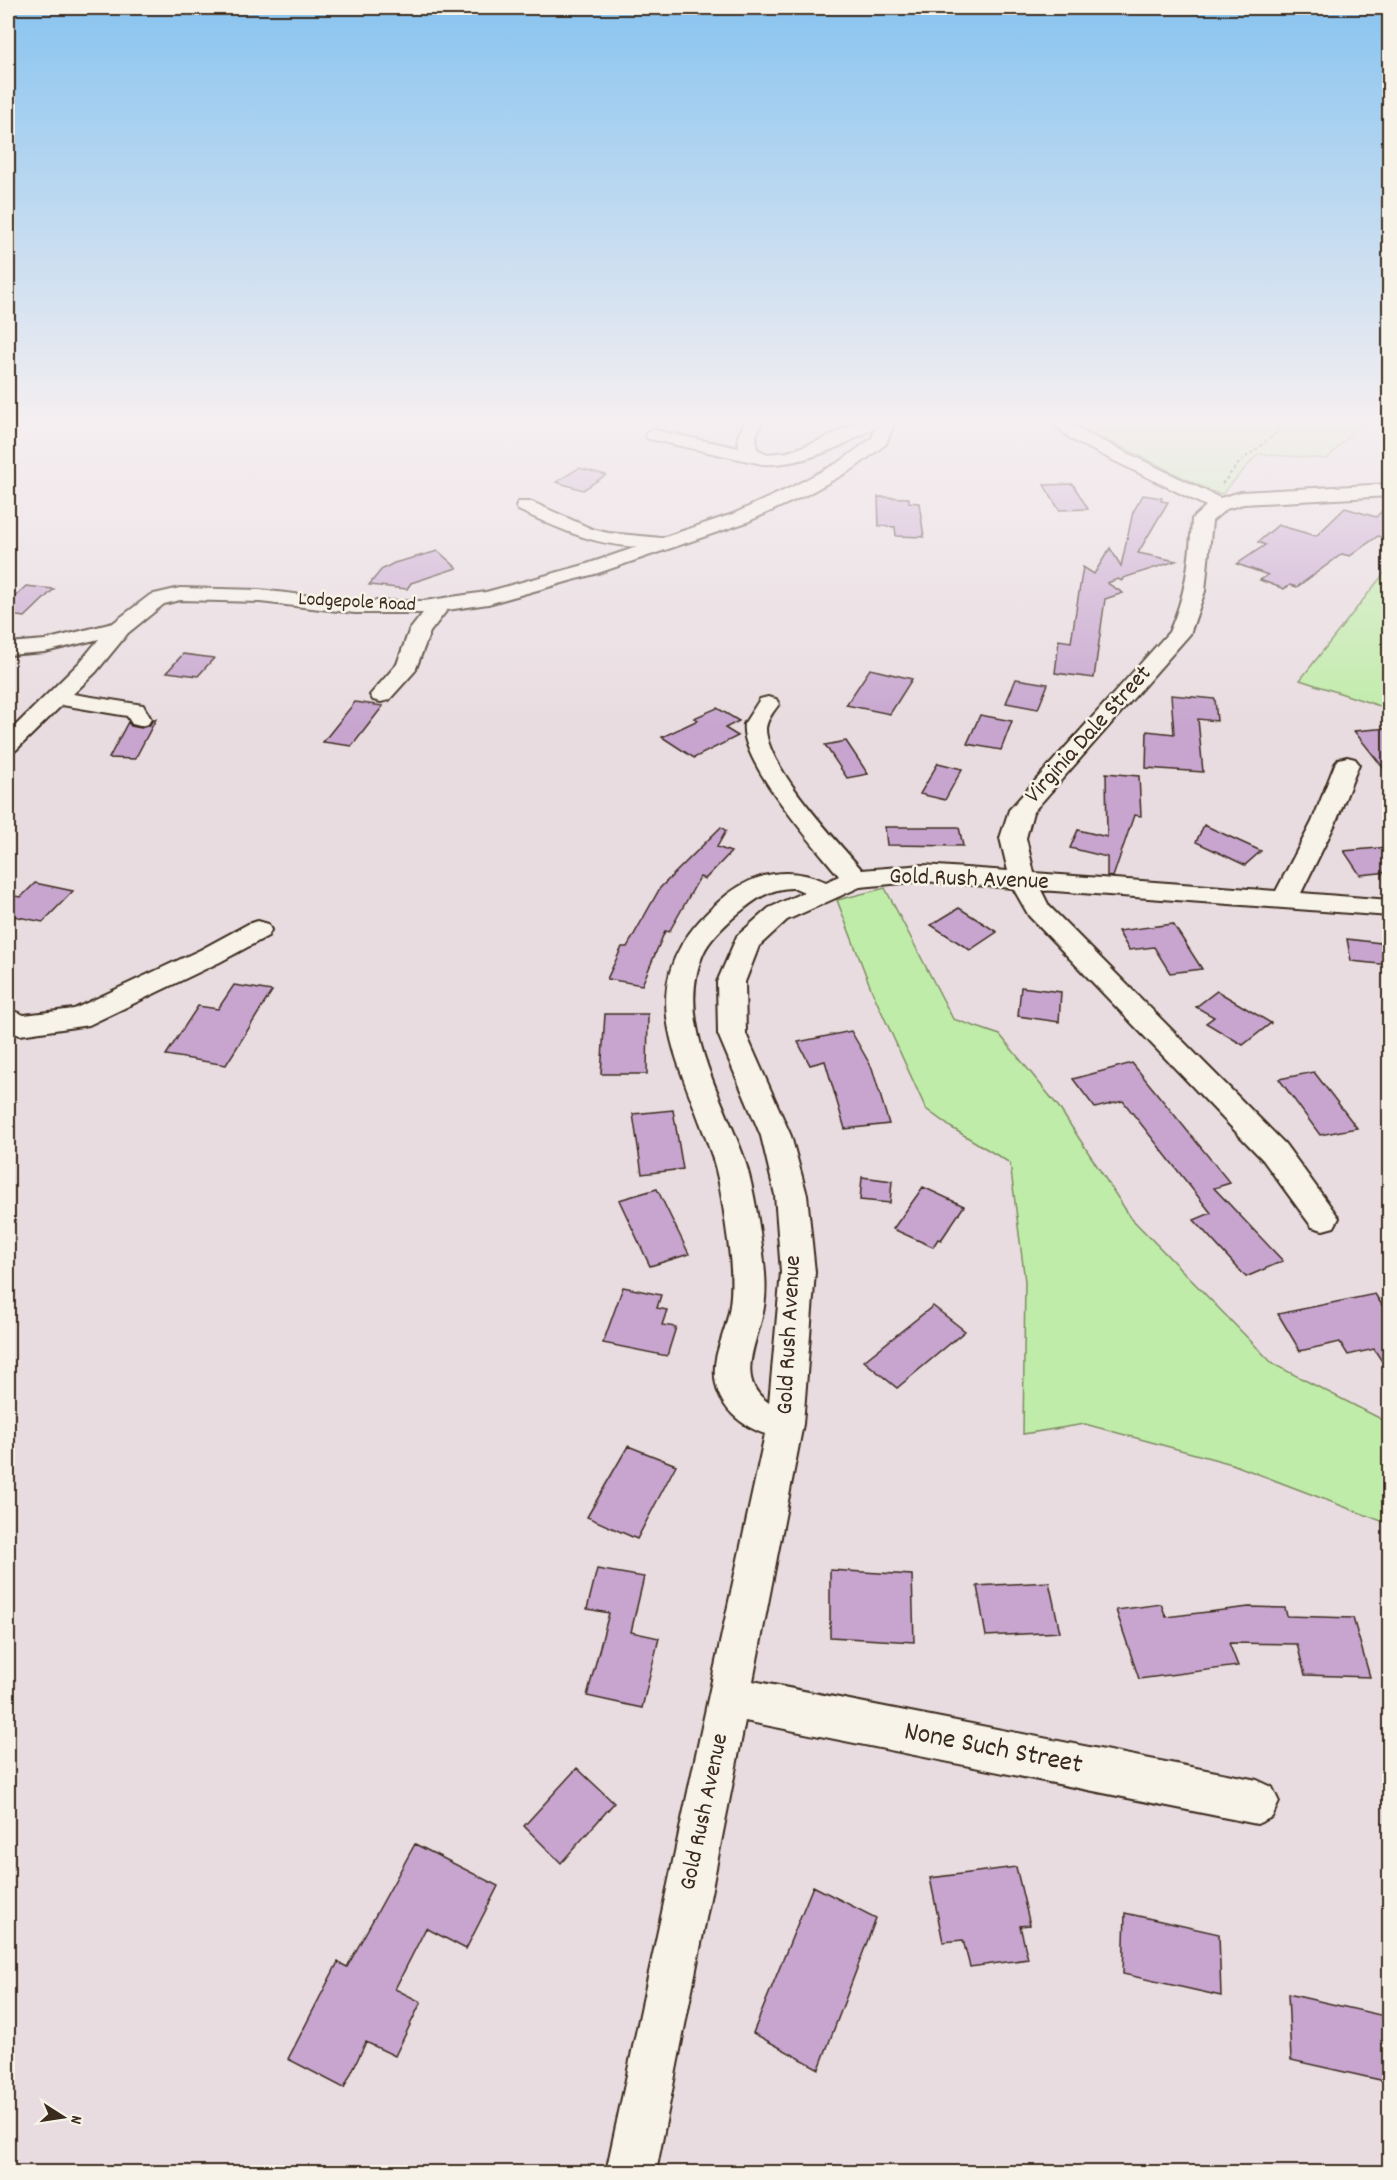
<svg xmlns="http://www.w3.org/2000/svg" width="1397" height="2180" viewBox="0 0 1397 2180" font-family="Dekko,sans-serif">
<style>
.green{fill:#c0eca9;stroke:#7e8b64;stroke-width:1.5}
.building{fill:#c7a5cf;stroke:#3b2a1e;stroke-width:1.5}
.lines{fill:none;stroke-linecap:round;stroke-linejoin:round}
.minor-casing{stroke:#3b2a1e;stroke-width:4}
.path{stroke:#3b2a1e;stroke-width:2;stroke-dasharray:3 3;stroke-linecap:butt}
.minor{fill:#f7f3e8;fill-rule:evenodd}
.labels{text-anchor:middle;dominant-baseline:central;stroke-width:5;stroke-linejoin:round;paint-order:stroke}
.far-street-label{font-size:20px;fill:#3b2a1e;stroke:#f7f3e8}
.street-label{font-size:24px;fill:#3b2a1e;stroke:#f7f3e8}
.near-street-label{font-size:28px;fill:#3b2a1e;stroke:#f7f3e8}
</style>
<rect width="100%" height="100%" fill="#e9dce0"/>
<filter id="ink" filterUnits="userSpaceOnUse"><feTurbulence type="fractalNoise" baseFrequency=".0167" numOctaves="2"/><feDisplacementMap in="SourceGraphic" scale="12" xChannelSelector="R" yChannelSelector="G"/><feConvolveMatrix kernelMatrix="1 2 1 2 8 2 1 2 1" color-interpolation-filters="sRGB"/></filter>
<g filter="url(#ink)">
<path class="green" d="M 1069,421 L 1363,421 L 1327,459 L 1258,454 L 1222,494 L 1210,491 L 1120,446 L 1081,431 Z
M 1389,567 L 1389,709 L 1300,680 Z
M 885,888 L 953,1019 L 1000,1035 L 1058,1106 L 1131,1218 L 1273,1364 L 1389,1423 L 1389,1524 L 1232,1464 L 1085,1424 L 1023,1434 L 1025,1281 L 1010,1163 L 952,1128 L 926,1109 L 872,991 L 837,900 Z"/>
<path class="building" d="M 579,468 L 606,475 L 583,490 L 556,482 Z
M 1073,484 L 1088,509 L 1059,510 L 1044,485 Z
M 1143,495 L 1162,498 L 1161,501 L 1168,502 L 1138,553 L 1176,561 L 1123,578 L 1122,581 L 1118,579 L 1107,583 L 1123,593 L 1105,599 L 1094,678 L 1055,673 L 1059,640 L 1071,642 L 1083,567 L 1094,574 L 1110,548 L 1121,566 L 1133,512 Z
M 878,497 L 909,498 L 909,502 L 919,503 L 924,537 L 896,536 L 895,527 L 879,526 Z
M 1389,504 L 1389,539 L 1378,536 L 1350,556 L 1342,554 L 1297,587 L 1290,585 L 1284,589 L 1260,580 L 1268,575 L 1237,564 L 1265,545 L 1258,542 L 1278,525 L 1316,536 L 1345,508 L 1376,517 Z
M 438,551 L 457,568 L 411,583 L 407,589 L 369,585 L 381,570 L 394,563 Z
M 26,586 L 54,589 L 25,617 L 8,615 L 8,603 Z
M 183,654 L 214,658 L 198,676 L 167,672 Z
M 870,669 L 912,679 L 890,714 L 846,705 Z
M 1016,679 L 1048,684 L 1038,709 L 1006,703 Z
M 1171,695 L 1215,699 L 1217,721 L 1198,719 L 1203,772 L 1146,768 L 1147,731 L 1174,734 Z
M 355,702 L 383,706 L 352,746 L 323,742 Z
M 717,708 L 739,721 L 725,728 L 738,736 L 694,758 L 662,737 L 698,720 L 694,718 Z
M 980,715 L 1012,721 L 1001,750 L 967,744 Z
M 153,719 L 156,719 L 135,759 L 109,758 L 128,722 L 131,726 L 141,728 L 150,725 Z
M 1389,728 L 1389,775 L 1354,731 Z
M 846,741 L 868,774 L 847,778 L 825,745 Z
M 938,763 L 962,769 L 945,800 L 920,794 Z
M 1106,773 L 1139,776 L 1141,816 L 1134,815 L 1113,877 L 1107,876 L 1107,857 L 1070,848 L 1078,830 L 1107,837 Z
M 1204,825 L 1261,851 L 1245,865 L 1196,842 Z
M 721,827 L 726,831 L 717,847 L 731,852 L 705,879 L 700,877 L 669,932 L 665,931 L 642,985 L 607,979 L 622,947 L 627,947 L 660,888 Z
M 885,827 L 959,827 L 963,846 L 887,845 Z
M 1389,847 L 1389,872 L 1360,875 L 1344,851 Z
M 35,883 L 73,891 L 43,922 L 8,915 L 8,895 L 21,897 Z
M 959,908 L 997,932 L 970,950 L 931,925 Z
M 1173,924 L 1202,969 L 1170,973 L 1154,947 L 1129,950 L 1118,931 Z
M 1347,939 L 1389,944 L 1389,965 L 1351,961 Z
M 234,985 L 272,991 L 226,1065 L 166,1055 L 198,1006 L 218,1009 Z
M 1021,987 L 1061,992 L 1059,1022 L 1018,1016 Z
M 1217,991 L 1271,1023 L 1243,1045 L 1206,1023 L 1214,1017 L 1196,1007 Z
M 605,1014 L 648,1014 L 647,1074 L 601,1074 Z
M 851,1031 L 872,1068 L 889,1124 L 845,1129 L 825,1061 L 810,1065 L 798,1042 Z
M 1132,1063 L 1230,1183 L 1214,1188 L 1283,1261 L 1246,1277 L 1194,1220 L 1211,1213 L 1123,1101 L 1095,1108 L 1073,1079 Z
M 1314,1072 L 1357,1128 L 1320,1135 L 1279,1079 Z
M 673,1110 L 683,1169 L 642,1174 L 633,1114 Z
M 862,1177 L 892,1181 L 890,1203 L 860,1200 Z
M 923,1187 L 964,1206 L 941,1240 L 938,1239 L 933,1247 L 893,1229 Z
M 657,1189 L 689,1254 L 650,1266 L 619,1200 Z
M 623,1287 L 661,1295 L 657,1308 L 667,1310 L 662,1325 L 676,1327 L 667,1356 L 603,1343 Z
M 1375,1294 L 1389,1316 L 1389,1372 L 1374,1349 L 1348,1355 L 1340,1342 L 1300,1351 L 1278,1314 Z
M 933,1306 L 965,1331 L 897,1388 L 864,1361 Z
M 628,1446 L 676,1465 L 637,1539 L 587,1517 Z
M 597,1569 L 644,1577 L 631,1632 L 659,1638 L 642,1708 L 587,1696 L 609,1613 L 587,1609 Z
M 830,1570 L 912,1575 L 914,1642 L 830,1637 Z
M 1049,1582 L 1060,1632 L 986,1636 L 977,1586 Z
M 1161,1604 L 1166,1617 L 1249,1607 L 1285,1608 L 1287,1616 L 1353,1618 L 1370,1677 L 1305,1675 L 1297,1644 L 1229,1643 L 1238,1666 L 1139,1679 L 1116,1610 Z
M 577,1768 L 614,1803 L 561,1863 L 524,1826 Z
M 415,1844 L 498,1886 L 466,1949 L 426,1928 L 395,1989 L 421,2002 L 395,2056 L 366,2042 L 344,2088 L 288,2059 L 338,1962 L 347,1967 Z
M 1016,1867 L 1030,1925 L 1020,1926 L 1028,1959 L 970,1967 L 963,1940 L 943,1942 L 930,1878 Z
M 813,1886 L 876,1918 L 819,2069 L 753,2033 Z
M 1125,1913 L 1219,1934 L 1221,1996 L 1123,1974 Z
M 1288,1994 L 1389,2017 L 1389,2082 L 1291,2060 Z"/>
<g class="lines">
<g class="minor-casing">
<path id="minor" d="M 746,421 L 762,421 L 756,436 L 757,449 L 767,454 L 788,452 L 821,440 L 861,421 L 895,421 L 886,444 L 853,469 L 806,495 L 747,522 L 598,573 L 488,604 L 447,610 L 430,632 L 415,671 L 389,700 L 381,702 L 373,700 L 370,695 L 397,664 L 409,631 L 423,613 L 355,613 L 260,602 L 180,600 L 164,604 L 128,633 L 96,672 L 73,694 L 143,705 L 151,719 L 148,724 L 140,726 L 132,724 L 127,716 L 62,705 L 16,750 L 8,752 L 8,733 L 80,662 L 99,639 L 45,652 L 8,655 L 8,643 L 45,640 L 113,623 L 150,595 L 180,588 L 260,590 L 355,601 L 424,601 L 486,592 L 584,565 L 637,547 C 589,544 561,529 518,510 L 516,506 L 518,502 L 532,502 L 592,529 L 608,533 L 662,538 L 733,514 L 792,487 L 841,461 L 872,438 L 876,426 C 843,447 801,466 762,464 L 654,440 L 648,439 L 645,435 L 648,431 L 654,430 L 739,448 L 738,436 Z
M 1051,421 L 1069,421 L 1084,432 L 1220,498 L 1241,492 L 1390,484 L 1390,496 L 1243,504 L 1226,509 L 1212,521 L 1205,591 L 1190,634 L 1033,812 L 1026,838 L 1034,873 L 1276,891 L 1312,822 L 1335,764 L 1339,759 L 1347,757 L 1355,759 L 1359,764 L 1336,822 L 1301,893 L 1390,900 L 1390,916 L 1041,890 L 1049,906 L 1285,1144 L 1339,1218 L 1334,1227 L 1323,1230 L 1312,1227 L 1263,1160 L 1029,916 L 1013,888 L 923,881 L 860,887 L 787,920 L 759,946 L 745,982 L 746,1034 L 791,1136 L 807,1195 L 815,1272 L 803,1424 L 753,1681 L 1257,1780 L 1272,1787 L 1279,1802 L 1272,1817 L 1257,1824 L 745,1721 L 656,2172 L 606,2172 L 765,1434 C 731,1422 709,1395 716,1358 C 720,1340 728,1323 730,1305 C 733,1284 731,1262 728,1241 C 724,1213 721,1184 712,1156 C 678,1052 621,980 728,894 C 758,871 792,867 826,882 L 839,876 C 815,846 739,762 744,724 L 760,699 L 768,697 L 776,699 L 779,704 C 774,711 767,719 766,728 C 765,765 838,842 862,870 L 923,865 L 1008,871 L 1000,838 L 1009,810 L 1169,632 C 1186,595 1190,559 1192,519 L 1206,506 L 1072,440 ZM 795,888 L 804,892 L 769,908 L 737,936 L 717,982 L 718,1034 L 761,1136 L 775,1195 L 781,1272 L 769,1403 C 733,1379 759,1341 764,1307 C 767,1289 765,1271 763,1253 C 758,1220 754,1186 743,1155 C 721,1094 675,1020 703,954 C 709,940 723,927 735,916 C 753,901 770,887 795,888 Z
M 258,921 L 268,924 L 271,930 L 268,936 L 220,962 L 89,1025 L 20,1035 L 8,1031 L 8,1009 L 24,1015 L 74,1009 L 200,950 L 248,924 Z"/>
</g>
<path class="path" d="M 1222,484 L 1240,462 L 1278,432 L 1280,421"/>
<use href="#minor" class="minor"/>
</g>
</g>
<linearGradient id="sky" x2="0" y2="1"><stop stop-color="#89c4f0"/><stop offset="0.58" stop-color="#f5eff1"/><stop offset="1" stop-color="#f5eff1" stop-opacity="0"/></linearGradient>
<rect width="1397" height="726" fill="url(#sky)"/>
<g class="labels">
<g class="far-street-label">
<text transform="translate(357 603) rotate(3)">Lodgepole Road</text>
</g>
<g class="street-label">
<text transform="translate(1089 735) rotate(-48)">Virginia Dale Street</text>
<text transform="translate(969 880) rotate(2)">Gold Rush Avenue</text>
<text transform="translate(790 1335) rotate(-87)">Gold Rush Avenue</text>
<text transform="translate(705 1812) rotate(-78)">Gold Rush Avenue</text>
</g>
<g class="near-street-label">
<text transform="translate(993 1750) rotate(11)">None Such Street</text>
</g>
</g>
<rect width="1397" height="2180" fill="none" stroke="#f7f3e8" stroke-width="30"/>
<rect x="15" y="15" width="1367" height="2150" fill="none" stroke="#3b2a1e" stroke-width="2" filter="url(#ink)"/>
<g transform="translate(63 2117) rotate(102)" stroke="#f7f3e8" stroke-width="4.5" paint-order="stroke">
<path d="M0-4.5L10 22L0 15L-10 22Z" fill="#3b2a1e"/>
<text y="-9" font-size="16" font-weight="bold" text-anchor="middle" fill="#3b2a1e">N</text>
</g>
</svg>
